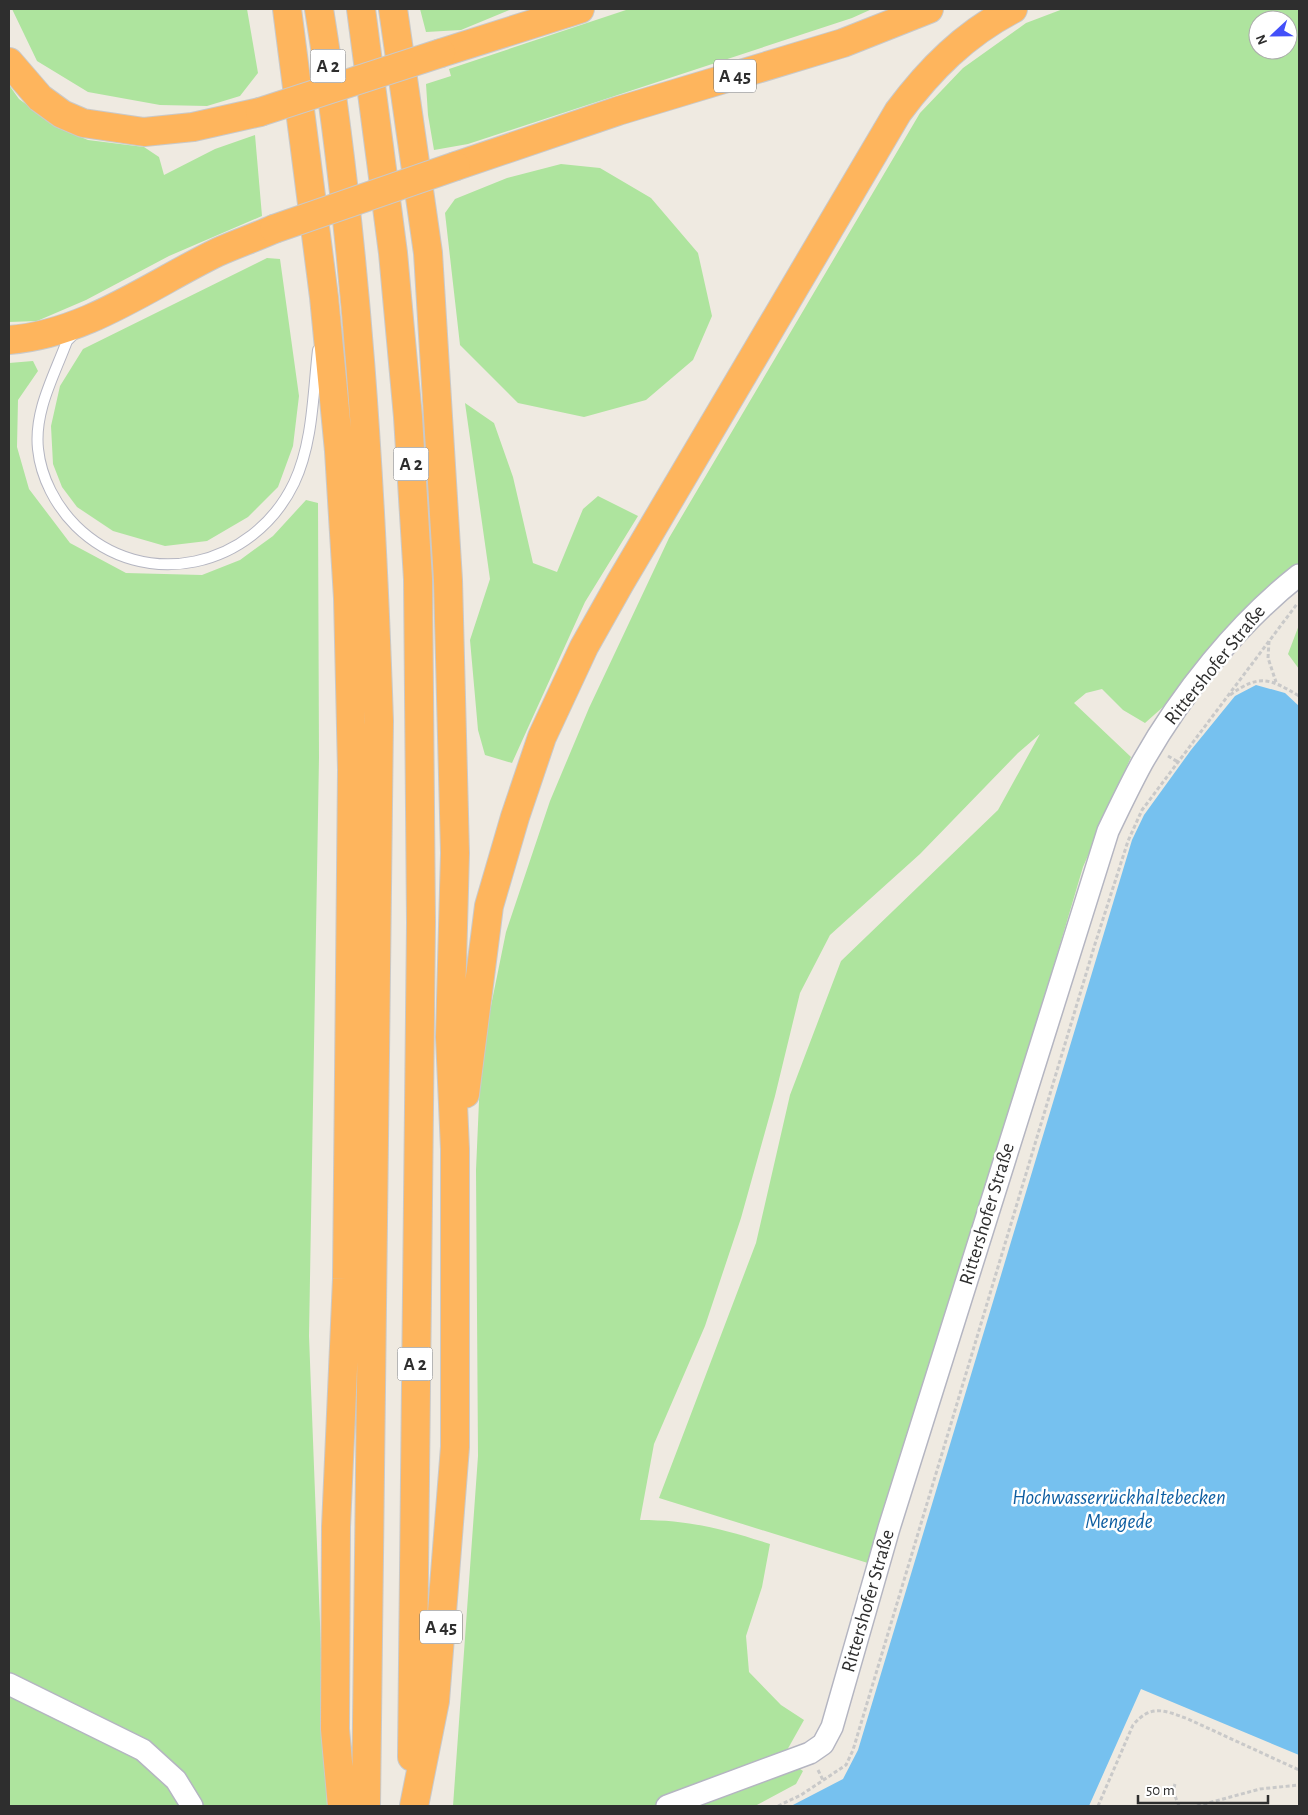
<svg xmlns="http://www.w3.org/2000/svg" width="1308" height="1815" viewBox="0 0 1308 1815" font-family="'Alegreya Sans',sans-serif">
<style>
.green{fill:#aee49e;fill-rule:evenodd}
.water{fill:#76c1ef}
.lines{fill:none;stroke-linecap:round;stroke-linejoin:round}
.lane-casing{stroke:#b4b5c1;stroke-width:12}
.street-casing{stroke:#b4b5c1;stroke-width:24}
.highway-casing{stroke:#c9c9c9;stroke-width:30}
.path{stroke:#c9c9c9;stroke-width:3;stroke-dasharray:4 2.5;stroke-linecap:butt}
.lane{stroke:#fff;stroke-width:10}
.street{stroke:#fff;stroke-width:21}
.highway{stroke:#feb55d;stroke-width:28}
.highway-bridge-casing{stroke:#c9c9c9;stroke-width:30;stroke-linecap:butt}
.highway-bridge{stroke:#feb55d;stroke-width:28}
.labels{text-anchor:middle;dominant-baseline:central;stroke-width:5;stroke-linejoin:round;paint-order:stroke}
.shield{fill:#fff;stroke:#6d6d6d;stroke-width:1}
.shield-label{font-size:19px;font-weight:bold;fill:#2e2e2e}
.street-label{font-size:20px;fill:#2e2e2e;stroke:#fff}
.water-label{font-size:21px;font-style:italic;fill:#0e5ea1;stroke:#fff}
</style>
<rect width="100%" height="100%" fill="#efeae1"/>
<path class="green" d="M 12,9 L 247,9 L 258,73 L 240,96 L 207,106 L 160,105 L 88,92 L 37,61 Z
M 420,9 L 512,9 L 461,30 L 426,32 Z
M 629,9 L 872,9 L 852,18 L 468,144 L 434,150 L 428,115 L 426,84 L 451,76 L 449,69 Z
M 1063,9 L 1299,9 L 1299,563 L 1247,606 L 1163,707 L 1145,723 L 1123,710 L 1102,689 L 1086,693 L 1074,703 L 1131,757 L 1083,867 L 990,1181 L 917,1403 L 871,1564 L 659,1498 L 756,1243 L 790,1095 L 841,961 L 998,810 L 1040,734 L 1018,753 L 920,854 L 830,935 L 800,993 L 775,1096 L 741,1218 L 705,1326 L 654,1444 L 640,1520 C 690,1520 723,1529 770,1544 L 762,1587 L 746,1636 L 749,1672 L 781,1705 L 804,1720 L 786,1752 L 790,1762 L 803,1771 L 796,1784 L 755,1806 L 453,1806 L 478,1456 L 476,1170 L 481,1055 L 506,932 L 550,801 L 589,708 L 669,538 L 920,113 L 963,68 L 1026,23 ZM 1258,20 L 1288,20 L 1288,50 L 1258,50 Z
M 9,85 L 19,99 L 58,128 L 88,140 L 144,147 L 159,157 L 164,175 L 215,149 L 255,135 L 262,216 L 169,256 L 86,300 L 37,321 L 9,322 Z
M 561,164 L 600,168 L 651,198 L 698,253 L 712,316 L 693,360 L 646,400 L 584,417 L 518,403 L 460,345 L 445,213 L 455,199 L 507,178 Z
M 267,258 L 280,259 L 299,396 L 293,446 L 278,487 L 248,517 L 207,541 L 165,546 L 113,531 L 77,507 L 62,487 L 53,464 L 51,426 L 60,386 L 83,349 Z
M 33,361 L 38,371 L 18,400 L 17,447 L 29,489 L 70,543 L 126,573 L 202,575 L 240,560 L 273,536 L 306,500 L 318,503 L 319,757 L 309,1336 L 327,1806 L 9,1806 L 9,363 Z
M 465,403 L 494,423 L 513,477 L 533,563 L 557,572 L 583,509 L 598,496 L 638,516 L 585,602 L 512,763 L 485,755 L 478,730 L 470,640 L 490,579 Z
M 1299,625 L 1299,669 L 1288,654 Z"/>
<path class="water" d="M 1256,685 L 1285,693 L 1299,706 L 1299,1755 L 1141,1689 L 1089,1806 L 791,1806 L 843,1779 L 858,1750 L 1132,840 L 1144,815 L 1191,750 L 1235,696 Z"/>
<g class="lines">
<g class="lane-casing">
<path id="lane" d="M 76,332 L 67,341 C 54,376 34,411 38,449 C 41,478 56,506 76,526 C 144,593 253,568 294,483 C 313,443 313,393 318,350"/>
</g>
<g class="street-casing">
<path id="street" d="M 9,1684 L 143,1750 L 176,1780 L 192,1806
M 667,1806 L 810,1753 L 823,1744 L 832,1727 L 889,1528 L 1108,831 C 1119,808 1130,785 1142,763 C 1181,694 1237,624 1299,575"/>
</g>
<g class="highway-casing">
<path id="highway" d="M 287,9 L 324,297 L 339,451 L 348,598 L 352,770 L 347,1279 L 336,1527 L 335,1729 L 342,1806
M 319,9 C 357,244 371,483 379,721 L 366,1806
M 361,9 L 393,253 L 408,417 L 418,579 L 421,922 L 412,1757
M 393,9 L 428,253 L 448,580 L 455,853 L 450,1037 L 455,1149 L 455,1447 L 435,1701 L 414,1806
M 441,53 L 580,9
M 9,62 L 40,98 L 62,114 L 83,123 L 144,132 L 193,127 L 260,112
M 456,166 L 618,111 L 843,43 L 929,9
M 9,340 C 86,334 150,285 218,252 C 236,244 256,237 274,229
M 465,1094 L 489,906 L 515,817 L 542,737 L 584,647 L 620,583 L 898,112 C 930,69 965,34 1013,9"/>
</g>
<path class="path" d="M 1269,641 L 1268,658 L 1276,682
M 1230,695 C 1259,674 1269,678 1299,696
M 1168,756 L 1178,762
M 818,1770 L 823,1780
M 1175,1784 L 1173,1791 L 1179,1806
M 778,1806 L 801,1795 L 846,1765 L 853,1750 L 1095,944 L 1128,841 L 1142,810 L 1297,604
M 1098,1806 L 1133,1725 C 1151,1704 1164,1710 1188,1719 L 1299,1770
M 1197,1806 L 1260,1789 L 1299,1785"/>
<use href="#lane" class="lane"/>
<use href="#street" class="street"/>
<use href="#highway" class="highway"/>
<g class="highway-bridge-casing">
<path id="highway-bridge" d="M 260,112 L 441,53
M 274,229 L 456,166"/>
</g>
<use href="#highway-bridge" class="highway-bridge"/>
</g>
<g class="labels">
<g class="shield">
<rect x="310.5" y="49.5" width="35" height="33" rx="4"/>
<rect x="714" y="59.5" width="42" height="33" rx="4"/>
<rect x="393.5" y="447.5" width="35" height="33" rx="4"/>
<rect x="397.5" y="1347.5" width="35" height="33" rx="4"/>
<rect x="420" y="1610.5" width="42" height="33" rx="4"/>
</g>
<g class="shield-label">
<text x="328" y="66">A 2</text>
<text x="735" y="76">A 45</text>
<text x="411" y="464">A 2</text>
<text x="415" y="1364">A 2</text>
<text x="441" y="1627">A 45</text>
</g>
<g class="street-label">
<text transform="translate(1215 665) rotate(-51)">Rittershofer Straße</text>
<text transform="translate(987 1214) rotate(-73)">Rittershofer Straße</text>
<text transform="translate(868 1601) rotate(-74)">Rittershofer Straße</text>
</g>
<g class="water-label">
<text x="1119" y="1497">Hochwasserrückhaltebecken<tspan x="1119" dy="24">Mengede</tspan></text>
</g>
</g>
<rect width="1308" height="1815" fill="none" stroke="#2e2e2e" stroke-width="20"/>
<g transform="translate(1273 35) rotate(248)"><circle r="24" fill="#ffffff" stroke="#ababab"/>
<path d="M0-4L9 19L0 12L-9 19Z" fill="#4350f9"/>
<text y="-8" font-size="14" font-weight="bold" text-anchor="middle" fill="#2e2e2e">N</text>
</g>
<path d="M1138 1795v8h130v-8" fill="none" stroke="#2e2e2e" stroke-width="2.5"/>
<text x="1146" y="1795" font-size="15" fill="#2e2e2e" stroke="#ffffff" stroke-width="4" paint-order="stroke">50 m</text>
</svg>
